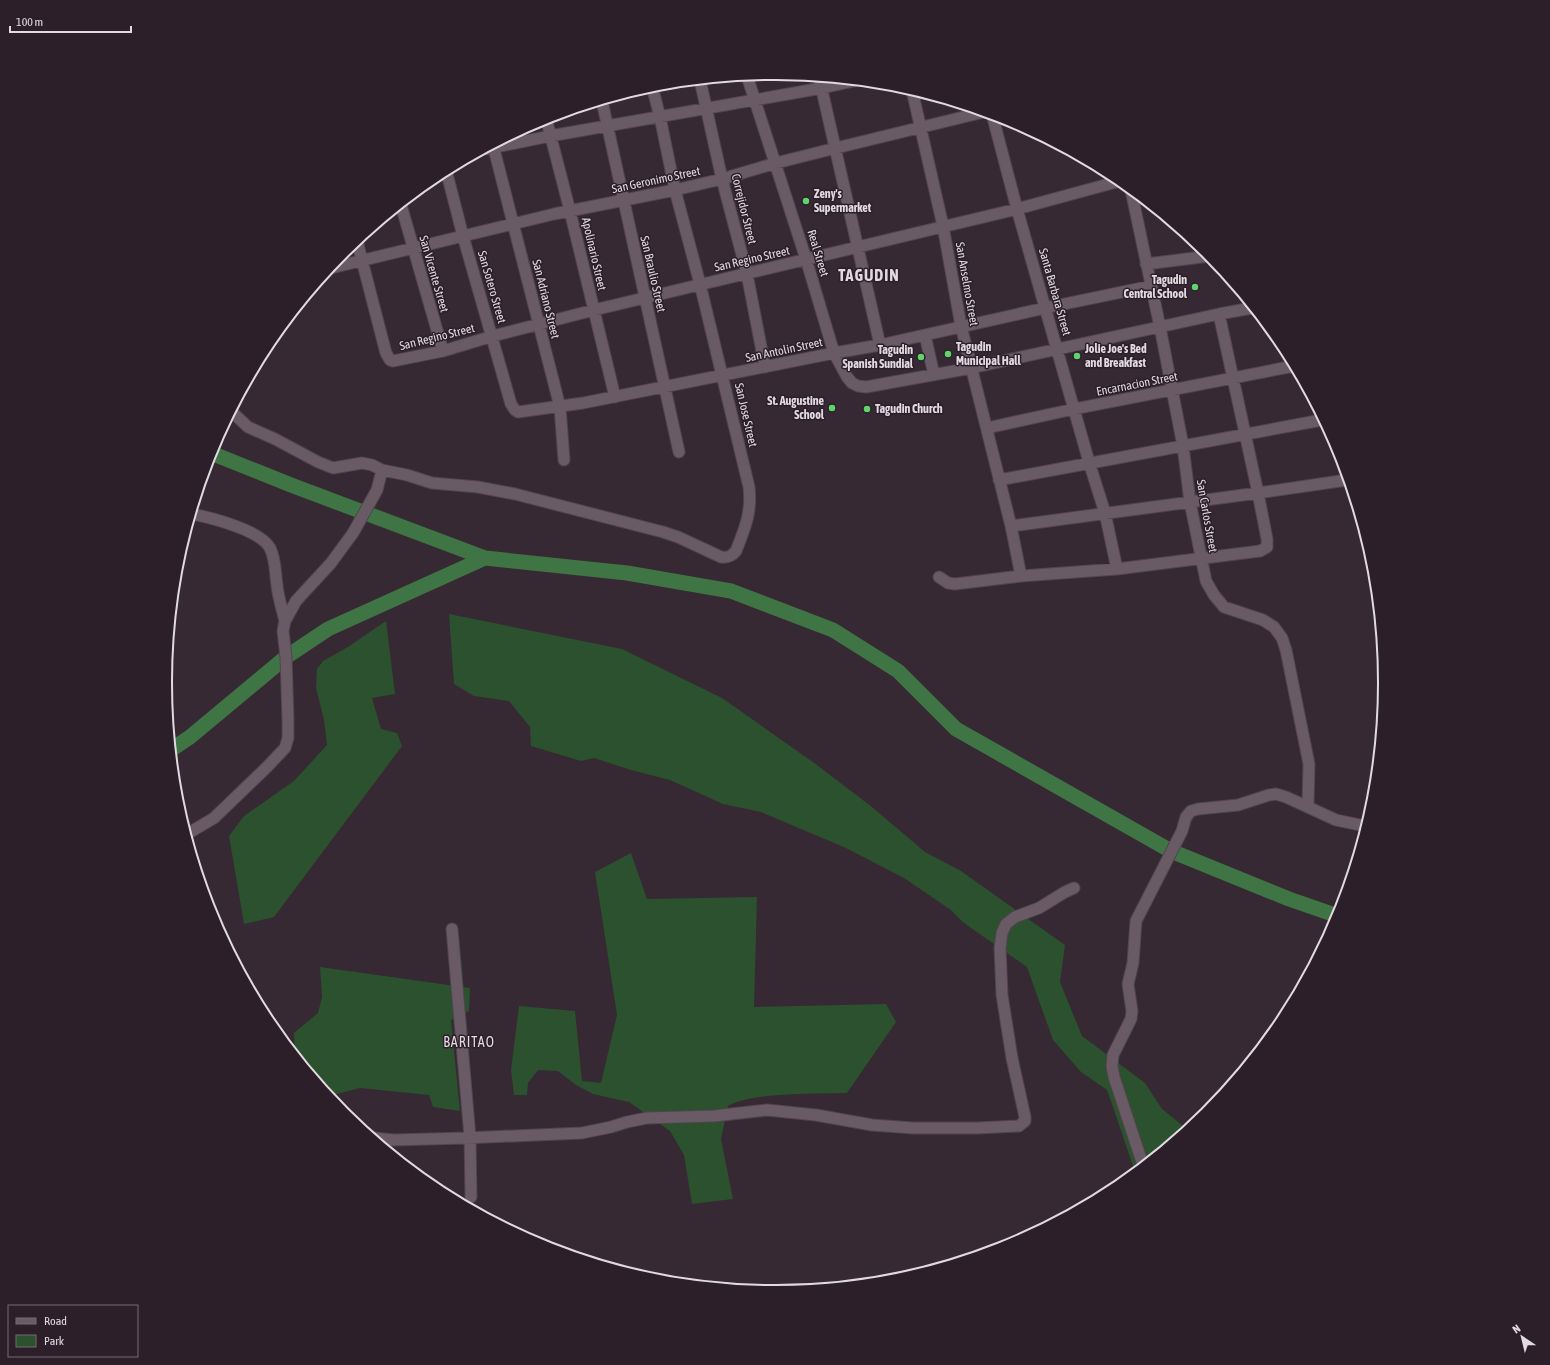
<svg xmlns="http://www.w3.org/2000/svg" width="1550" height="1365" viewBox="0 0 1550 1365" font-family="'Asap Condensed',sans-serif">
<style>
.green{fill:#2b512e}
.lines{fill:none;stroke-linecap:round;stroke-linejoin:round}
.river{stroke:#3f7544;stroke-width:15}
.minor-casing{stroke:#50454d;stroke-width:13}
.minor{stroke:#6a5a66;stroke-width:11}
.poi-dot{fill:#5dd56c;stroke:#2c1f29;stroke-width:1.5}
.labels{text-anchor:middle;dominant-baseline:central;stroke-width:3;stroke-linejoin:round;paint-order:stroke}
.street-label{font-size:12px;fill:#e3dae0;stroke:#2c1f29}
.poi-label{font-size:12px;font-weight:bold;fill:#e3dae0;stroke:#2c1f29;text-anchor:start}
.quarter-label{font-size:14px;letter-spacing:1px;fill:#e3dae0;stroke:#2c1f29}
.district-label{font-size:16px;font-weight:bold;letter-spacing:1px;fill:#e3dae0;stroke:#2c1f29}
.rim{fill:none;stroke:#e3dae0;stroke-width:2}
</style>
<rect width="100%" height="100%" fill="#362933"/>
<path class="green" d="M 449,614 L 622,649 L 722,698 L 817,765 L 872,807 L 925,852 L 961,871 L 1065,945 L 1060,982 L 1082,1036 L 1145,1083 L 1162,1109 L 1187,1129 L 1135,1172 L 1113,1107 L 1107,1090 L 1081,1072 L 1053,1040 L 1027,967 L 964,923 L 951,910 L 904,878 L 846,848 L 761,812 L 723,804 L 670,780 L 631,770 L 594,758 L 581,761 L 531,746 L 530,727 L 509,701 L 474,696 L 454,684 Z
M 386,621 L 395,694 L 372,698 L 381,729 L 397,733 L 402,746 L 274,917 L 244,924 L 229,836 L 244,816 L 294,781 L 327,745 L 324,720 L 316,688 L 317,669 L 323,661 L 348,647 Z
M 631,853 L 647,899 L 757,897 L 754,1007 L 886,1004 L 896,1022 L 847,1093 C 819,1094 750,1092 728,1106 L 721,1139 L 733,1199 L 692,1204 L 684,1155 L 670,1131 L 629,1102 L 593,1094 L 576,1085 L 558,1071 L 538,1070 L 528,1083 L 527,1095 L 514,1095 L 511,1070 L 519,1006 L 575,1011 L 582,1081 L 601,1083 L 617,1015 L 595,872 Z
M 320,967 L 470,988 L 469,1011 L 451,1020 L 460,1111 L 433,1107 L 429,1095 L 360,1088 L 329,1096 L 295,1053 L 294,1033 L 318,1013 L 322,997 Z"/>
<g class="lines">
<path class="river" d="M 211,453 L 291,485 L 485,558 L 627,573 L 731,591 L 833,630 L 898,671 L 956,729 L 1171,851 L 1289,899 L 1338,916
M 172,749 L 190,737 L 286,657 L 328,629 L 485,558"/>
<g class="minor-casing">
<path id="minor" d="M 747,76 L 806,259 L 834,353 L 847,377 L 852,383 L 858,386 L 866,387 L 971,368 L 1219,314 L 1252,308
M 819,77 L 880,345
M 700,80 L 722,179 L 747,274 L 765,367
M 912,90 L 943,226 L 961,326 L 1011,526 L 1021,576
M 602,101 L 679,452
M 992,114 L 1017,209 L 1089,462 L 1105,513 L 1117,569
M 546,118 L 570,211 L 615,397
M 493,145 L 560,407 L 564,460
M 486,149 L 550,136 L 822,88 L 854,81
M 446,170 L 463,236 L 511,404 L 515,410 L 518,412 L 583,403 L 834,353 L 880,345 L 1045,308 L 1151,286
M 1131,190 L 1160,327 L 1183,446 L 1190,502 L 1206,581 L 1214,595 L 1224,607 L 1263,620 L 1274,627 L 1282,638 L 1286,650 L 1309,764 L 1308,806
M 401,205 L 443,351
M 357,241 L 386,353 L 390,360 L 393,361 L 443,351 L 493,336 L 594,310 L 1017,209 L 1120,181
M 1146,264 L 1210,256
M 331,268 L 554,214 L 675,190 L 722,179 L 776,163 L 836,148 L 984,112
M 925,335 L 934,375
M 232,412 L 248,427 L 275,439 L 318,462 L 333,468 L 362,463 L 372,465 L 382,470 L 407,475 L 432,483 L 478,487 L 515,494 L 663,532 L 678,537 L 721,557 C 728,558 732,556 736,551 C 745,528 752,512 749,487 L 700,284 L 675,190 L 660,117 L 652,86
M 987,428 L 1074,409 L 1294,366
M 999,480 L 1322,420
M 192,514 C 212,518 260,530 270,548 C 276,560 275,573 277,585 C 278,597 282,609 285,621
M 1011,526 L 1258,493 L 1347,480
M 939,577 L 948,583 L 955,584 L 1021,576 L 1117,569 L 1260,551 L 1267,547 L 1267,539 L 1258,493 L 1219,314
M 187,834 L 214,818 L 267,767 L 285,748 L 288,738 L 288,720 L 286,657 L 283,631 L 285,621 L 296,601 L 331,563 L 353,533 L 377,490 L 382,470
M 452,929 L 470,1137 L 471,1197
M 374,1138 L 394,1140 L 465,1138 L 582,1133 L 611,1127 L 627,1122 L 647,1118 L 714,1116 L 767,1110 L 816,1115 L 872,1125 L 913,1128 L 977,1128 L 1019,1126 L 1025,1121 L 1025,1117 L 1012,1058 L 1002,995 L 1000,948 L 1002,933 L 1006,924 L 1015,917 L 1039,908 L 1065,892 L 1074,888
M 1143,1165 L 1114,1077 L 1112,1066 L 1113,1055 L 1131,1019 L 1132,1011 L 1128,984 L 1133,963 L 1136,921 L 1182,831 L 1186,817 L 1191,811 L 1198,809 L 1238,805 L 1269,795 L 1276,794 L 1286,797 L 1336,820 L 1365,826"/>
</g>
<use href="#minor" class="minor"/>
</g>
<g class="poi-dot">
<circle cx="806" cy="201" r="4"/>
<circle cx="1195" cy="287" r="4"/>
<circle cx="948" cy="354" r="4"/>
<circle cx="1077" cy="356" r="4"/>
<circle cx="921" cy="357" r="4"/>
<circle cx="832" cy="408" r="4"/>
<circle cx="867" cy="409" r="4"/>
</g>
<g class="labels">
<g class="street-label">
<text transform="translate(656 180) rotate(-12)">San Geronimo Street</text>
<text transform="translate(744 209) rotate(76)">Correjidor Street</text>
<text transform="translate(818 253) rotate(73)">Real Street</text>
<text transform="translate(594 254) rotate(77)">Apolinario Street</text>
<text transform="translate(752 259) rotate(-13)">San Regino Street</text>
<text transform="translate(434 274) rotate(74)">San Vicente Street</text>
<text transform="translate(653 274) rotate(77)">San Braulio Street</text>
<text transform="translate(967 284) rotate(80)">San Anselmo Street</text>
<text transform="translate(492 287) rotate(74)">San Sotero Street</text>
<text transform="translate(1055 292) rotate(74)">Santa Barbara Street</text>
<text transform="translate(546 299) rotate(76)">San Adriano Street</text>
<text transform="translate(437 337) rotate(-14)">San Regino Street</text>
<text transform="translate(784 350) rotate(-12)">San Antolin Street</text>
<text transform="translate(1137 384) rotate(-11)">Encarnacion Street</text>
<text transform="translate(746 415) rotate(77)">San Jose Street</text>
<text transform="translate(1207 516) rotate(80)">San Carlos Street</text>
</g>
<g class="poi-label">
<text x="814" y="194">Zeny's<tspan x="814" dy="14">Supermarket</tspan></text>
<text x="1187" y="280" text-anchor="end">Tagudin<tspan x="1187" dy="14">Central School</tspan></text>
<text x="956" y="347">Tagudin<tspan x="956" dy="14">Municipal Hall</tspan></text>
<text x="1085" y="349">Jolie Joe's Bed<tspan x="1085" dy="14">and Breakfast</tspan></text>
<text x="913" y="350" text-anchor="end">Tagudin<tspan x="913" dy="14">Spanish Sundial</tspan></text>
<text x="824" y="401" text-anchor="end">St. Augustine<tspan x="824" dy="14">School</tspan></text>
<text x="875" y="409">Tagudin Church</text>
</g>
<g class="quarter-label">
<text x="469" y="1042">BARITAO</text>
</g>
<g class="district-label">
<text x="869" y="275">TAGUDIN</text>
</g>
</g>
<path d="M0 0H1550V1365H0ZM774 80H776A602 602 0 0 1 1378 682V683A602 602 0 0 1 776 1285H774A602 602 0 0 1 172 683V682A602 602 0 0 1 774 80Z" fill="#2c1f29" fill-rule="evenodd"/>
<path class="rim" d="M774 80H776A602 602 0 0 1 1378 682V683A602 602 0 0 1 776 1285H774A602 602 0 0 1 172 683V682A602 602 0 0 1 774 80Z"/>
<rect x="8" y="1305" width="130" height="52" fill="#2c1f29" stroke="#756a72"/>
<rect x="16" y="1318" width="20" height="6" fill="#6a5a66" stroke="#756a72"/>
<text x="44" y="1325" font-size="12" fill="#e3dae0">Road</text>
<rect x="16" y="1335" width="20" height="12" fill="#2b512e" stroke="#756a72"/>
<text x="44" y="1345" font-size="12" fill="#e3dae0">Park</text>
<g transform="translate(1522 1337) rotate(325)" stroke="#2c1f29" stroke-width="3" paint-order="stroke">
<path d="M0-3L7 15L0 10L-7 15Z" fill="#e3dae0"/>
<text y="-6" font-size="11" font-weight="bold" text-anchor="middle" fill="#e3dae0">N</text>
</g>
<path d="M10 26v6h121v-6" fill="none" stroke="#e3dae0" stroke-width="2"/>
<text x="16" y="26" font-size="12" fill="#e3dae0" stroke="#2c1f29" stroke-width="3" paint-order="stroke">100 m</text>
</svg>
